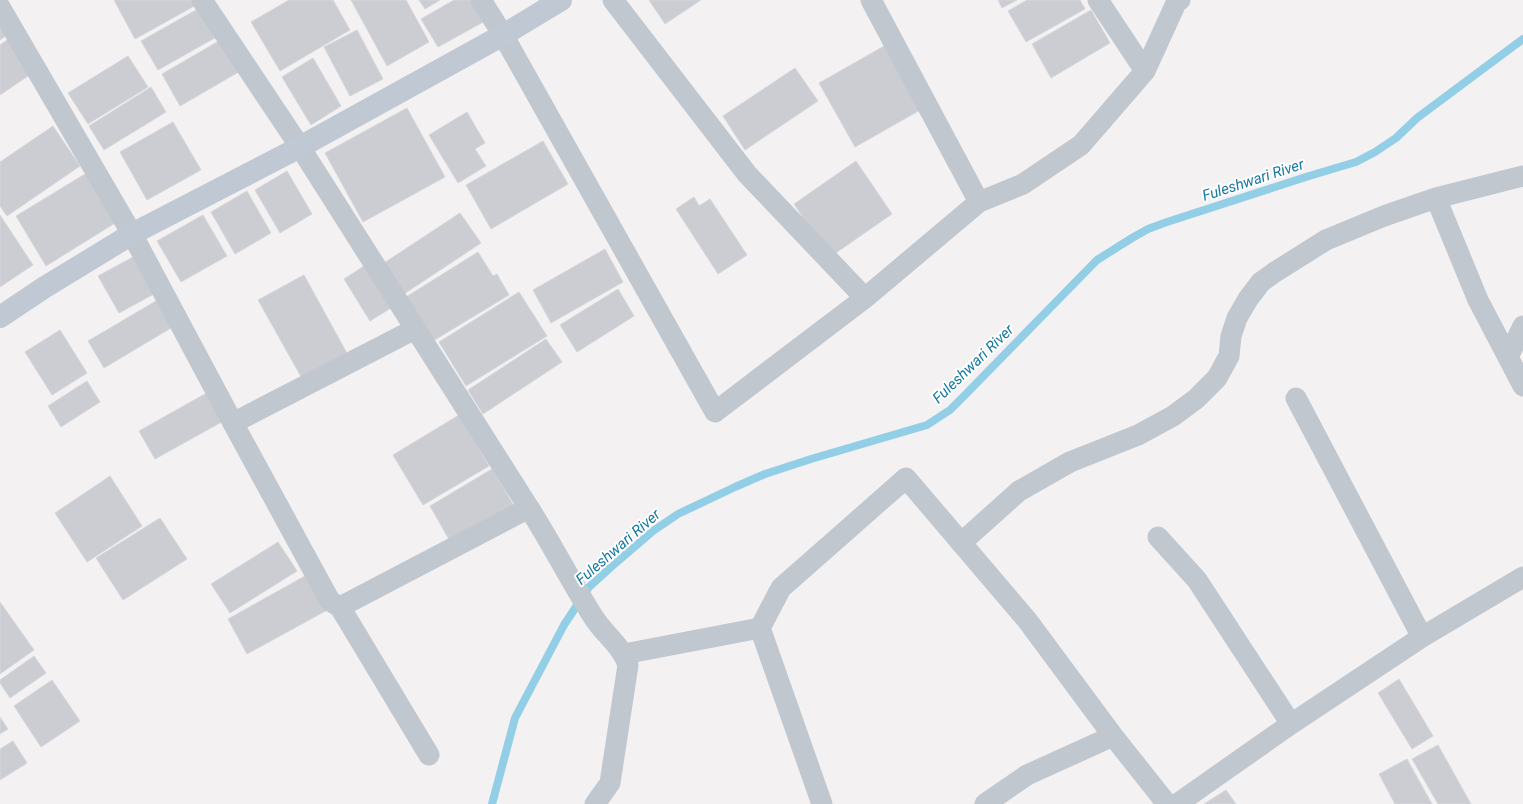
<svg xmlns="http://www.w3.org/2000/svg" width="1523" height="804" viewBox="0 0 1523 804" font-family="Roboto,sans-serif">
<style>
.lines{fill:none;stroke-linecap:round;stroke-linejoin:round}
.stream{stroke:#93cee7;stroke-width:8}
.building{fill:#cbcdd3;stroke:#d5d7dc}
.minor{stroke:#c0c7ce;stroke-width:21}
.secondary{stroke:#c0c8d3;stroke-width:22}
.labels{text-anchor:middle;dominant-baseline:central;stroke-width:4;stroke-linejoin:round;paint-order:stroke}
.water-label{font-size:15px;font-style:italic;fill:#167aa4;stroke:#fff}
</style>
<rect width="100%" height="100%" fill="#f3f1f1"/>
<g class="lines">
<path class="stream" d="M 492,804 L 515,718 L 564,625 L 589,587 L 611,567 L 653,531 L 678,514 L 735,487 L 765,474 L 811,459 L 927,425 L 950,410 L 964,396 L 1097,260 L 1132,238 L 1148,229 L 1167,222 L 1309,176 L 1356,162 L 1375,152 L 1396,138 L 1417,118 L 1523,39"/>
</g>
<path class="building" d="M 114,0 L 195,0 L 198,4 L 135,39 Z
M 289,0 L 333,0 L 350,30 L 280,71 L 251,22 Z
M 351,0 L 406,0 L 429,42 L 387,66 Z
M 419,0 L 440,0 L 425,9 Z
M 454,0 L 473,0 L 485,21 L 438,47 L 421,19 Z
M 649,0 L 701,0 L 665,24 Z
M 998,0 L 1017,0 L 1002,8 Z
M 1027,0 L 1080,0 L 1085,9 L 1026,42 L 1008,11 Z
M 203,6 L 220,35 L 158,70 L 141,41 Z
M 1091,10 L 1110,43 L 1051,78 L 1032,44 Z
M 0,17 L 11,32 L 0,40 Z
M 357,30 L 383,79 L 350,96 L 324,47 Z
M 10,38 L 34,72 L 0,95 L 0,45 Z
M 224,38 L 242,70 L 180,106 L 162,74 Z
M 886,45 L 922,109 L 855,147 L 819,83 Z
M 128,56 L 148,87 L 88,124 L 68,93 Z
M 313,58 L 341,106 L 311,125 L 282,77 Z
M 795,68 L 818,101 L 745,150 L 723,116 Z
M 151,87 L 166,112 L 104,150 L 89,126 Z
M 407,108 L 445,177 L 363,222 L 325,153 Z
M 467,112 L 485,143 L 475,149 L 486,166 L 458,183 L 429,135 Z
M 173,122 L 201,170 L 147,200 L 120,152 Z
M 53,126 L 80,166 L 7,216 L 0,206 L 0,162 Z
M 543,141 L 568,184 L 491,229 L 466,185 Z
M 856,161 L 892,214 L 830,257 L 794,204 Z
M 90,171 L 120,220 L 46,266 L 16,216 Z
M 287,171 L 312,214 L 280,233 L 255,190 Z
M 247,191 L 271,233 L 235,254 L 211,212 Z
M 694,197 L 699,206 L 710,199 L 747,255 L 718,274 L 676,209 Z
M 460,213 L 481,243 L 404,294 L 384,263 Z
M 0,215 L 33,265 L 0,287 Z
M 203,215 L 227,256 L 181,282 L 157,241 Z
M 605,249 L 623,282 L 551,323 L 533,290 Z
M 478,252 L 493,276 L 497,274 L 509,295 L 433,341 L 406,297 Z
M 133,257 L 154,294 L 119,313 L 98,276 Z
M 364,266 L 391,308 L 370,321 L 344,279 Z
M 304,275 L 349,357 L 304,382 L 258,300 Z
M 618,289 L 634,316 L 577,352 L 560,325 Z
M 519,292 L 547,336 L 466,386 L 439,342 Z
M 161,298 L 176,325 L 104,368 L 88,341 Z
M 60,330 L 87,373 L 52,395 L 25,352 Z
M 546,339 L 562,362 L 483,414 L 468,390 Z
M 87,381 L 100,402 L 61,427 L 48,406 Z
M 212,390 L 227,419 L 155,459 L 139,431 Z
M 459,415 L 489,466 L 423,505 L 393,455 Z
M 492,469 L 514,506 L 451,543 L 430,506 Z
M 110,476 L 142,526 L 87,562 L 55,513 Z
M 160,518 L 187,559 L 123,600 L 96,558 Z
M 278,542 L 297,571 L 230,613 L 211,584 Z
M 312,572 L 331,608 L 247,654 L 228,619 Z
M 0,602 L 34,650 L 0,674 Z
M 34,656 L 46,673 L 10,698 L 0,683 L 0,680 Z
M 1399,679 L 1433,736 L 1412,749 L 1378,693 Z
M 52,680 L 80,721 L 41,747 L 14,706 Z
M 0,717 L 8,729 L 0,734 Z
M 13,741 L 27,763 L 0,780 L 0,749 Z
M 1438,745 L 1471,804 L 1438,804 L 1412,759 Z
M 1407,759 L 1432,804 L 1395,804 L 1379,774 Z
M 1226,790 L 1236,804 L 1204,804 Z"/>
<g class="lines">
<path class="minor" d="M 202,0 L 300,147 L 529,508
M 481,0 L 503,35 L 715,412 L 865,298 L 979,202 L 1023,184 L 1081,145 L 1145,71 L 1177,1 L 1180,0
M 613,0 L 747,174 L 865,298
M 871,0 L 979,202
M 1098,0 L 1145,71
M 0,7 L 132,234 L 233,423 L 330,601 L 340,607 L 429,755
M 1436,198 L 1478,300 L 1523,386
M 1508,357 L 1523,326
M 1296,398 L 1422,637
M 233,423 L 415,329
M 1158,537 L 1197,580 L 1291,724
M 961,543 L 1019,491 L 1070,462 L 1138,435 L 1173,416 L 1196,399 L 1217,378 L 1229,356 L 1231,336 L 1237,318 L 1248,299 L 1261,282 L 1275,272 L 1326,240 L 1384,216 L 1436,198 L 1523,176
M 340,607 L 529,508 C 552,544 571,582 594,618 C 605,635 621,645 628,665 L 610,783 L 595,804
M 624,654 L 760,628
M 822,804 L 760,628 L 781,588 L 906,478 L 1027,620 L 1113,736 L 1167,804
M 985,804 L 1027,775 L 1113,736
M 1177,804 L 1291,724 L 1422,637 L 1523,577"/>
<path class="secondary" d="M 0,317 L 45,287 L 132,234 L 300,147 L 503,35 L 561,0"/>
</g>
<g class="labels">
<g class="water-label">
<text transform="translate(1253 180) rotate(-18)">Fuleshwari River</text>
<text transform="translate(973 364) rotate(-44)">Fuleshwari River</text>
<text transform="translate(618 547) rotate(-41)">Fuleshwari River</text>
</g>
</g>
</svg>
